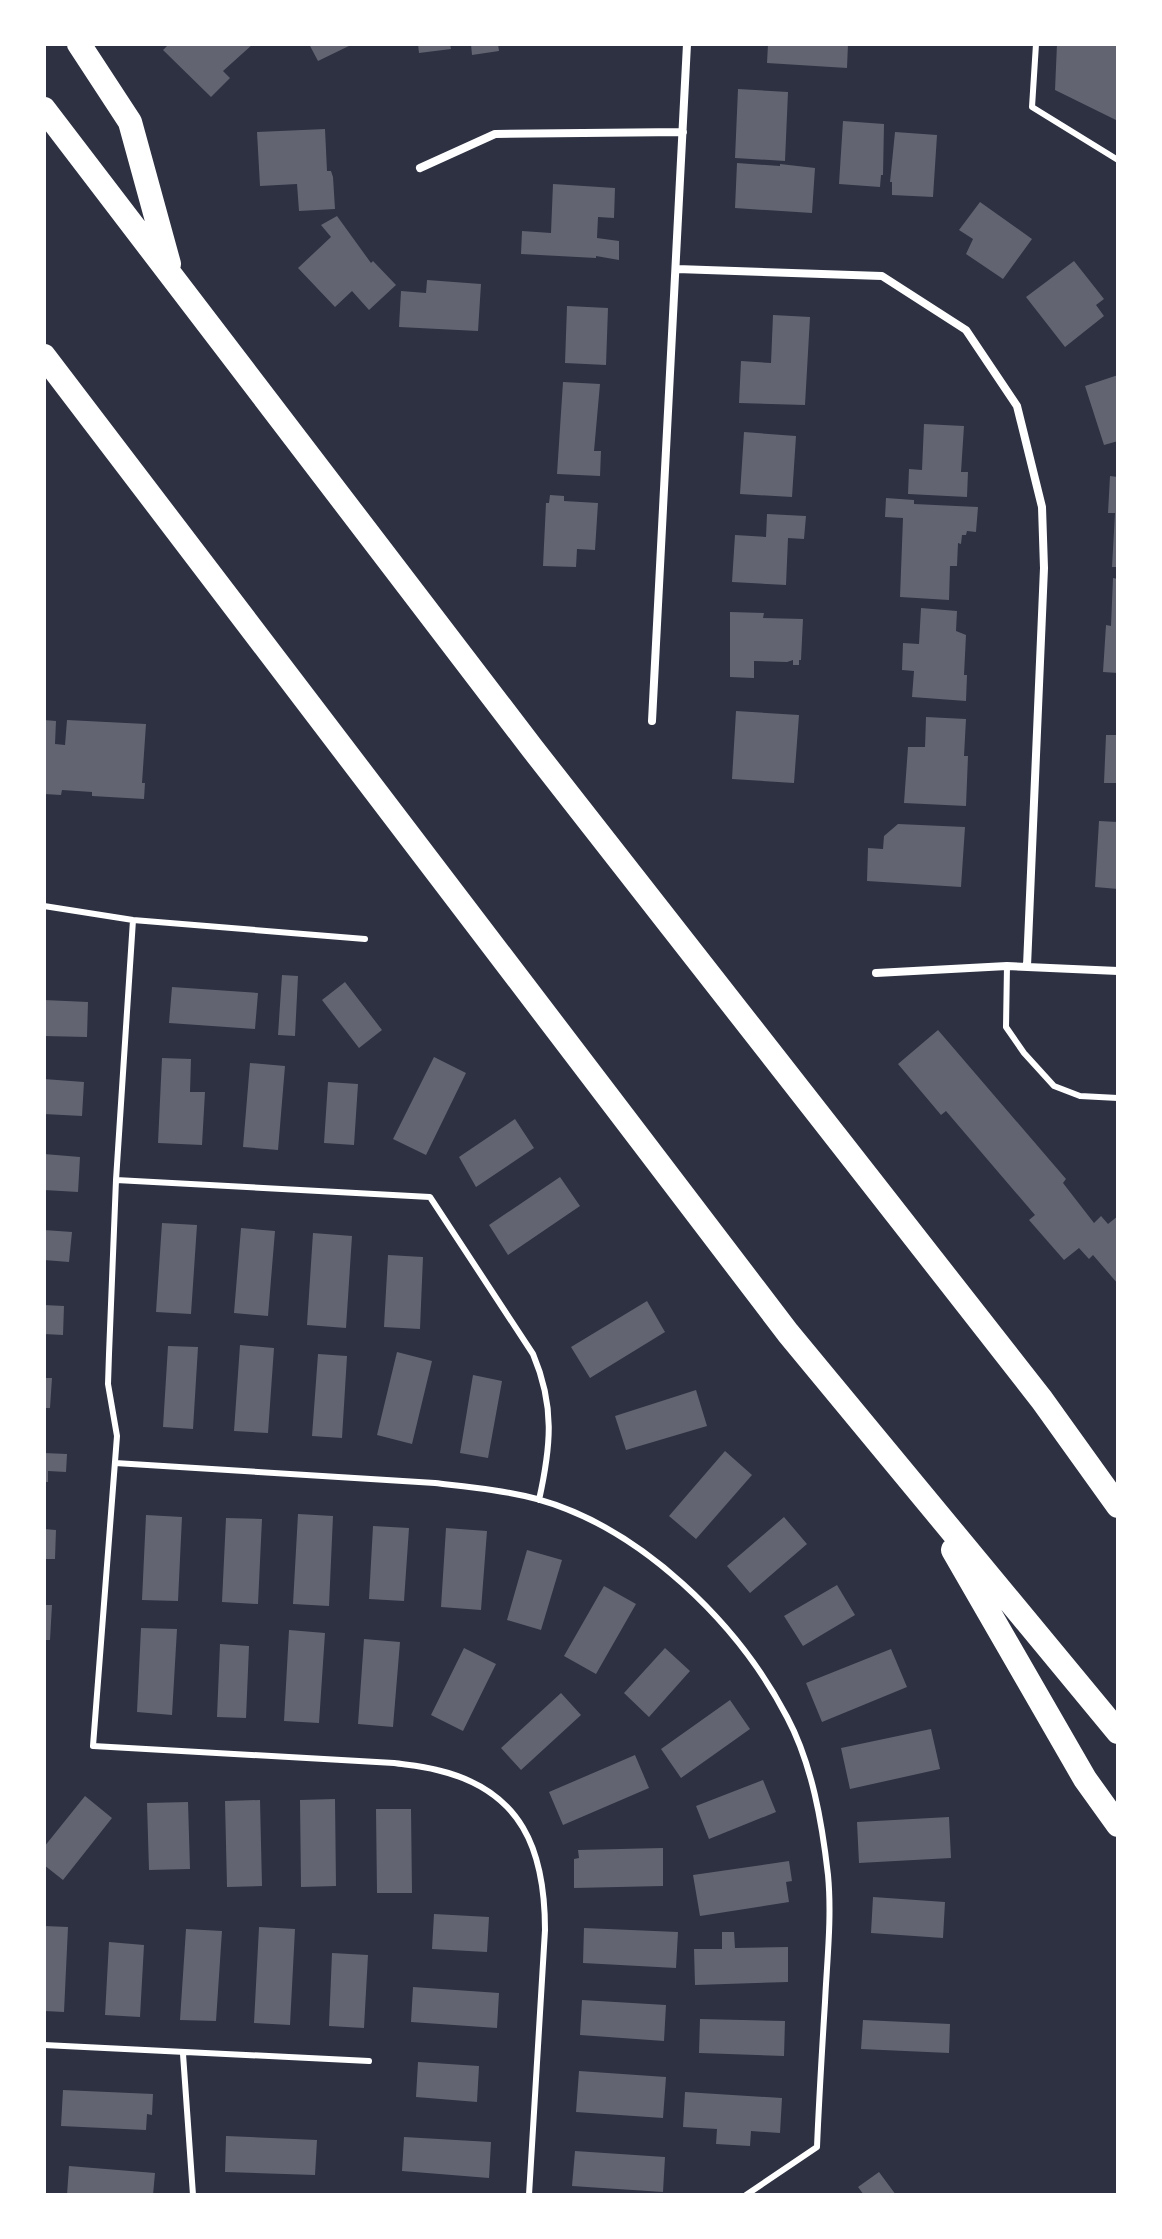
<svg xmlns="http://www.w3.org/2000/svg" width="1162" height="2239" viewBox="0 0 1162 2239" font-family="Manrope,sans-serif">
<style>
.building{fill:#626471}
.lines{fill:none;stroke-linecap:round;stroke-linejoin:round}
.service{stroke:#fff;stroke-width:6}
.minor{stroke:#fff;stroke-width:8}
.motorway{stroke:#fff;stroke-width:24}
</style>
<rect width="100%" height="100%" fill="#2d3142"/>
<path class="building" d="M 169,44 L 253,44 L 223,71 L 230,78 L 211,97 L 163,50 Z
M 309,44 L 353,44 L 318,61 Z
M 418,44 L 450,44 L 451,49 L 419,53 Z
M 471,44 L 498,44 L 499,51 L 472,55 Z
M 768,44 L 848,44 L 847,68 L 767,63 Z
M 1057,44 L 1118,44 L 1118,121 L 1055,90 Z
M 738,89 L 788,92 L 785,161 L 735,158 Z
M 843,121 L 884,124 L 883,175 L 881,175 L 880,187 L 839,184 Z
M 325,129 L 327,171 L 331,171 L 333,177 L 335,209 L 299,211 L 297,184 L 260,186 L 257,132 Z
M 895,132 L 937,135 L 933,197 L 892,195 L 892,182 L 890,182 Z
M 737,163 L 780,166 L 780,164 L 815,168 L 812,213 L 735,208 Z
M 553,184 L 615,188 L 614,218 L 598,217 L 597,238 L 619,241 L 619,260 L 596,256 L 596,258 L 521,254 L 522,231 L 551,233 Z
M 980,202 L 1032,239 L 1003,279 L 966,254 L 973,239 L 959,230 Z
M 337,216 L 371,263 L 373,261 L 396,285 L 369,310 L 352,291 L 335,307 L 298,268 L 331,237 L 321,225 Z
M 1074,261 L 1104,299 L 1096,305 L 1104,316 L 1065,347 L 1026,297 Z
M 427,280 L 481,284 L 478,331 L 399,327 L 401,291 L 426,293 Z
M 567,306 L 608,308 L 606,365 L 565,363 Z
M 773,315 L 810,317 L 805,405 L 739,403 L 741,361 L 771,363 Z
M 1118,375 L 1118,441 L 1104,445 L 1085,386 Z
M 563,382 L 600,384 L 594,451 L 601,451 L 600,476 L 557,474 Z
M 924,424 L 964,426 L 961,472 L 968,472 L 967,497 L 908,494 L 909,469 L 922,470 Z
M 744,432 L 796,436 L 792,497 L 740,494 Z
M 1110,476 L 1118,477 L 1118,567 L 1112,567 L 1115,513 L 1108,513 Z
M 550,495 L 564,496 L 564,501 L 598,503 L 595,550 L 577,549 L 576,567 L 543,566 L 546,503 L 549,503 Z
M 886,498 L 914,500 L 914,504 L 978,507 L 976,532 L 967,531 L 966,535 L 962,535 L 961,544 L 958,543 L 957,566 L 950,566 L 949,600 L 900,597 L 903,518 L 885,517 Z
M 767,514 L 806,516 L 804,539 L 788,538 L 786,585 L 732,582 L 735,535 L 766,537 Z
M 1113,578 L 1118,579 L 1118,673 L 1103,672 L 1106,625 L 1111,626 Z
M 921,608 L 957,611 L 956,631 L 966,635 L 964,675 L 967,675 L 966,701 L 912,697 L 914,671 L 902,670 L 903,643 L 919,644 Z
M 730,612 L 764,613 L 763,618 L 803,619 L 801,660 L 799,660 L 799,665 L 793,665 L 793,660 L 787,662 L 754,661 L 754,678 L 730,677 Z
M 736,711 L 799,715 L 794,783 L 732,779 Z
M 926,717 L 966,719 L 964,756 L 968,756 L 966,806 L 904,803 L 908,747 L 925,747 Z
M 44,720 L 56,721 L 55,744 L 65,745 L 67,720 L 146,724 L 142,783 L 145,783 L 144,799 L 92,796 L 92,792 L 62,790 L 61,795 L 44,794 Z
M 1106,735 L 1118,735 L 1118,783 L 1104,783 Z
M 1099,821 L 1118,822 L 1118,889 L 1095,887 Z
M 898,824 L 965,827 L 961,887 L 867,881 L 868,848 L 883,849 L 884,836 Z
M 282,975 L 298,976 L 295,1036 L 278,1035 Z
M 345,982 L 382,1030 L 359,1048 L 322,1000 Z
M 172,987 L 258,993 L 255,1029 L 169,1023 Z
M 44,1000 L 88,1002 L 87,1037 L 44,1036 Z
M 938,1030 L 1066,1179 L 1063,1183 L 1094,1223 L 1101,1216 L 1108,1224 L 1118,1216 L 1118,1284 L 1093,1255 L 1089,1259 L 1079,1248 L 1064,1260 L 1029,1220 L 1035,1215 L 946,1111 L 941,1115 L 898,1064 Z
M 434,1057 L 466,1073 L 426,1155 L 393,1139 Z
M 162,1058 L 191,1059 L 190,1092 L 205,1092 L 202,1145 L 158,1143 Z
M 250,1063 L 285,1066 L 278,1150 L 243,1147 Z
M 44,1079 L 84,1082 L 82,1116 L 44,1114 Z
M 328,1082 L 358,1084 L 354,1145 L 324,1143 Z
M 515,1119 L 534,1148 L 476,1187 L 459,1157 Z
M 44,1154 L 80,1157 L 78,1192 L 44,1190 Z
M 560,1177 L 580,1206 L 508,1255 L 489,1225 Z
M 162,1223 L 197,1225 L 191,1314 L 156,1312 Z
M 241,1228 L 275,1231 L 268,1316 L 234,1313 Z
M 44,1230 L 72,1232 L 69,1262 L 44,1260 Z
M 313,1233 L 352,1236 L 346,1328 L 307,1325 Z
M 388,1255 L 423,1257 L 420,1329 L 384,1327 Z
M 647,1301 L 665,1332 L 590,1378 L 571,1347 Z
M 44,1305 L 64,1306 L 63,1335 L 44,1334 Z
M 240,1345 L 274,1348 L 268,1433 L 234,1431 Z
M 168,1346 L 198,1347 L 193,1429 L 163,1427 Z
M 397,1352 L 432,1361 L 412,1444 L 377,1435 Z
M 318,1354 L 347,1356 L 342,1438 L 312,1436 Z
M 473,1375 L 502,1381 L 488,1458 L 460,1453 Z
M 44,1378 L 52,1378 L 50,1408 L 44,1408 Z
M 696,1390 L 707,1426 L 626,1450 L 615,1416 Z
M 725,1451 L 752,1475 L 696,1539 L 669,1516 Z
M 44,1453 L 67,1454 L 66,1472 L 48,1471 L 48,1482 L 44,1482 Z
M 298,1514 L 333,1516 L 329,1606 L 293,1604 Z
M 146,1515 L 182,1517 L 178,1601 L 142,1600 Z
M 784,1517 L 807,1544 L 750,1593 L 727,1566 Z
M 226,1518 L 262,1519 L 258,1604 L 222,1602 Z
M 373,1526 L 409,1528 L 404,1601 L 369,1599 Z
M 446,1528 L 487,1531 L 481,1610 L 441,1607 Z
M 44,1529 L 56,1530 L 55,1559 L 44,1559 Z
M 527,1550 L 562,1560 L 541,1630 L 507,1620 Z
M 837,1585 L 855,1615 L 803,1646 L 784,1616 Z
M 604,1586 L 636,1604 L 596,1674 L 564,1656 Z
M 44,1605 L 52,1605 L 50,1640 L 44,1640 Z
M 141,1628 L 177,1629 L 172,1715 L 137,1712 Z
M 289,1630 L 325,1633 L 319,1723 L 284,1721 Z
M 364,1639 L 400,1642 L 393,1727 L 358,1724 Z
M 220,1644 L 249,1646 L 246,1718 L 217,1717 Z
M 464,1648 L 496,1664 L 463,1731 L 431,1715 Z
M 665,1648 L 690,1671 L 649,1717 L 624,1693 Z
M 891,1649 L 907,1687 L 822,1722 L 806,1683 Z
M 561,1693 L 581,1715 L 521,1770 L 501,1748 Z
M 730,1700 L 750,1729 L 681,1778 L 661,1749 Z
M 931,1729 L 940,1769 L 850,1789 L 841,1748 Z
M 635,1755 L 649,1788 L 563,1825 L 549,1792 Z
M 763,1780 L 776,1812 L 709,1839 L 696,1806 Z
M 85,1796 L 112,1818 L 63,1880 L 44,1865 L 44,1847 Z
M 335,1799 L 336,1886 L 301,1887 L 300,1800 Z
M 260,1800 L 262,1886 L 227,1887 L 225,1801 Z
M 188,1802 L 190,1869 L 149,1870 L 147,1803 Z
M 376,1809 L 411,1809 L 412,1893 L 377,1893 Z
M 949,1817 L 951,1858 L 859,1863 L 857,1822 Z
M 663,1848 L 663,1886 L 574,1888 L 574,1859 L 579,1858 L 578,1850 Z
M 789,1861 L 792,1881 L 786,1882 L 789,1902 L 700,1916 L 693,1875 Z
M 873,1897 L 945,1902 L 943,1938 L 871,1933 Z
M 434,1914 L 489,1917 L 487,1952 L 432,1949 Z
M 44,1926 L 68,1927 L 64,2012 L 44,2011 Z
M 259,1927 L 295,1929 L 290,2025 L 254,2023 Z
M 584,1928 L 678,1932 L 676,1968 L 583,1963 Z
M 186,1929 L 222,1931 L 216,2021 L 180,2020 Z
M 722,1932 L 734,1932 L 735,1948 L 788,1947 L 788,1982 L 695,1985 L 694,1949 L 722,1949 Z
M 109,1942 L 144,1945 L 140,2017 L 105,2015 Z
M 332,1953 L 368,1955 L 364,2028 L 329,2026 Z
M 413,1987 L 499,1993 L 497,2028 L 411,2022 Z
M 582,2000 L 666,2005 L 664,2041 L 580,2035 Z
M 700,2019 L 785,2021 L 784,2056 L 699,2053 Z
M 863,2020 L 950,2024 L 949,2053 L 861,2049 Z
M 418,2062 L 479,2066 L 477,2102 L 416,2097 Z
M 579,2071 L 666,2077 L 663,2118 L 576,2112 Z
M 63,2090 L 153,2094 L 152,2115 L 147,2114 L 146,2130 L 61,2126 Z
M 685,2092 L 782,2098 L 780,2133 L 751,2131 L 750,2146 L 716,2144 L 717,2129 L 683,2127 Z
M 226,2136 L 317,2140 L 315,2175 L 225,2172 Z
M 404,2137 L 491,2142 L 489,2178 L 402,2171 Z
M 575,2151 L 665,2157 L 663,2192 L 572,2186 Z
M 69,2166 L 155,2173 L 153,2195 L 67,2195 Z
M 879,2172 L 896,2195 L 864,2195 L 858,2187 Z"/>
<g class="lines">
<path class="service" d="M 1036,44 L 1032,107 L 1118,160
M 44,906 L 133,920 L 365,939
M 133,920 L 116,1180 L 109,1354 L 108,1384 L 117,1436 L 93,1746 L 394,1763 C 408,1765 423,1766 437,1770 C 522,1790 545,1850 545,1930 L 529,2195
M 1007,966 L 1006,1027 L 1024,1053 L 1054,1086 L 1080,1096 L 1118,1098
M 116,1180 L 430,1197 L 533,1354 C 555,1406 551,1446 539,1500
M 115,1463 L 435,1483 C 469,1487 503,1490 537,1499 C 641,1528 738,1623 787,1717 C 812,1764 822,1822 828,1875 C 832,1917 827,1960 825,2002 C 822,2050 819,2099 817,2147 L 746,2195
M 44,2045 L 369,2061
M 183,2054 L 193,2195"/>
<path class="minor" d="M 420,168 L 495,134 L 683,132
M 677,269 L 882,276 L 966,330 L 1017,406 L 1042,507 L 1044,568 L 1027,966
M 652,721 L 687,44
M 876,973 L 1007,966 L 1118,971"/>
<path class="motorway" d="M 79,44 L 130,122 L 169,264
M 44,109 L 532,748 L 1042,1400 L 1118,1506
M 44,356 L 788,1333 L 1118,1732
M 953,1550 L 1085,1779 L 1118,1825"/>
</g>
<rect width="1162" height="2239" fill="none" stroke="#ffffff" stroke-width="92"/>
</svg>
